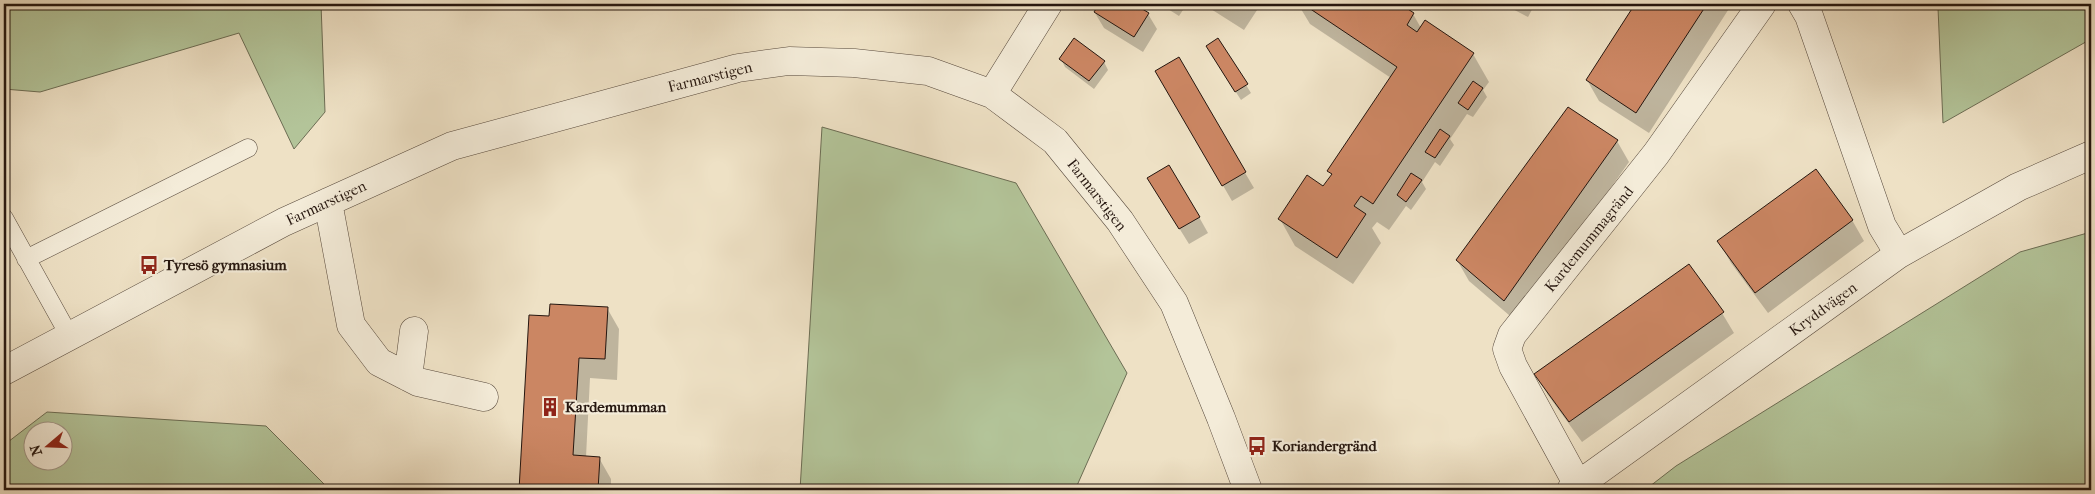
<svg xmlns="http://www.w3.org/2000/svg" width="2095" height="494" viewBox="0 0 2095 494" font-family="'IM FELL French Canon',serif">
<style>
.green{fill:#b3c499;stroke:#6c6d54;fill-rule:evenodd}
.shadow{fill:#0003}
.building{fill:#cb8663;stroke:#25160f}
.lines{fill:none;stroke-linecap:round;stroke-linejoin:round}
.service-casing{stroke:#57493c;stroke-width:19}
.minor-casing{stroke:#57493c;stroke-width:29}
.service{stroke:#f4ecd9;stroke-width:18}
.minor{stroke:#f4ecd9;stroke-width:28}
.labels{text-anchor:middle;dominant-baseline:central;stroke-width:4.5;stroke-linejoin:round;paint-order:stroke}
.street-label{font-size:15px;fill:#25160f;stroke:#f4ecd9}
.poi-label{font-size:15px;font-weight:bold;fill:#25160f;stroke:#f4ecd9;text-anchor:start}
</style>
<rect width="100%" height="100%" fill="#eee1c5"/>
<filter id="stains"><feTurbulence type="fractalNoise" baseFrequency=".004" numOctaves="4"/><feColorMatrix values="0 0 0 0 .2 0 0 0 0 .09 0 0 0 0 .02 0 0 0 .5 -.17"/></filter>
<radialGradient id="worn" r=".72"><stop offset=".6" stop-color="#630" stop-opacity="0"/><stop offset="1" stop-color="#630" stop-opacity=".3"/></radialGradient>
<path class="green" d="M 4,4 L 321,4 L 325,112 L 294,149 L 239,33 L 40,92 L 4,89 Z
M 1940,4 L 2091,4 L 2091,39 L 1943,123 L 1938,8 Z
M 822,127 L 1016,183 L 1127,373 L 1075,490 L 800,490 Z
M 2091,232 L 2091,490 L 1645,490 L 1676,466 L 2020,252 Z
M 47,412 L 266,426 L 330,490 L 4,490 L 4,445 ZM 32,432 L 62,432 L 62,462 L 32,462 Z"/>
<path class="shadow" d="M 1101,4 L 1132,4 L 1148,14 L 1157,29 L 1143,52 L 1104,28 L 1095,13 Z
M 1160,4 L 1187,4 L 1179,16 Z
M 1203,4 L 1261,4 L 1244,30 Z
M 1298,4 L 1398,4 L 1413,14 L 1421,28 L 1473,54 L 1489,82 L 1483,90 L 1487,97 L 1473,117 L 1467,114 L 1450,139 L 1454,145 L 1440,166 L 1435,162 L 1422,182 L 1426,189 L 1411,210 L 1406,206 L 1389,230 L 1377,222 L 1372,228 L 1381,243 L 1353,284 L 1295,246 L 1280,219 L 1323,188 L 1332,176 L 1329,171 L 1391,78 L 1310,24 Z
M 1503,4 L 1535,4 L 1528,17 Z
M 1637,4 L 1732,4 L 1649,133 L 1599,101 L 1587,80 Z
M 1218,40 L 1251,93 L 1241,100 L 1212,55 Z
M 1061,59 L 1104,62 L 1108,70 L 1094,89 L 1065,67 Z
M 1178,59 L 1254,188 L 1232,201 L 1157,72 Z
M 1568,108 L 1617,141 L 1629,162 L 1516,321 L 1469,281 L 1457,260 Z
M 1158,194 L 1199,217 L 1208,233 L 1189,244 Z
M 1852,220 L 1864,241 L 1768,313 L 1731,263 L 1719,242 Z
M 607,308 L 619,329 L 617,380 L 590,378 L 586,457 L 599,458 L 611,479 L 611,490 L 520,490 L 530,316 L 550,317 Z
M 1722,313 L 1734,333 L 1582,442 L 1548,395 L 1536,374 Z"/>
<path class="building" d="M 1099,4 L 1134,4 L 1149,13 L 1134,37 L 1094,12 Z
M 1303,4 L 1400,4 L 1414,13 L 1407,25 L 1417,32 L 1425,20 L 1474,53 L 1373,204 L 1361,196 L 1354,206 L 1366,214 L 1337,258 L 1278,219 L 1307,175 L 1323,186 L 1332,174 L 1327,171 L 1397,67 Z
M 1635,4 L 1707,4 L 1636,113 L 1586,80 Z
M 1074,38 L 1105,61 L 1089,81 L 1059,59 Z
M 1218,38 L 1248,84 L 1235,92 L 1206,46 Z
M 1179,57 L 1246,172 L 1222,186 L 1155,71 Z
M 1473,81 L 1483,88 L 1468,110 L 1458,103 Z
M 1568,107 L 1618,140 L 1504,301 L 1456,260 Z
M 1440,129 L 1450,136 L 1435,158 L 1425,152 Z
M 1169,165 L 1200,217 L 1179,229 L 1147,178 Z
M 1816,169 L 1853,220 L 1755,293 L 1717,241 Z
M 1411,173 L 1422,180 L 1406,202 L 1397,195 Z
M 1689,264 L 1724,312 L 1569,422 L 1534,374 Z
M 550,304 L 608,307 L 605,359 L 579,358 L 573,455 L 600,457 L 598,490 L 519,490 L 529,315 L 549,316 Z"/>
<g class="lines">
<g class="service-casing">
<path id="service" d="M 4,218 L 70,337
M 26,259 L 248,148"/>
</g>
<g class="minor-casing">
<path id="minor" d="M 1802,4 L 1809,16 L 1882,226 L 1899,254
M 992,94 L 1048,4
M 328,202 L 351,325 L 379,362 L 418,382 L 484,397
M 4,371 L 284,222 L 452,146 L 738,68 L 789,61 L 854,63 L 928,71 L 992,94 L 1055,141 L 1120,221 L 1174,303 L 1221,418 L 1248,490
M 408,377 L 414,331
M 1578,485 L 1513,366 L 1507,349 L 1512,335 L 1656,154 L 1762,4
M 1571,490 L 1899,254 L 2018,187 L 2091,155"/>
</g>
<use href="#service" class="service"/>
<use href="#minor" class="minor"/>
</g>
<defs>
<g id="bus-bare" transform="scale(1.5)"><path d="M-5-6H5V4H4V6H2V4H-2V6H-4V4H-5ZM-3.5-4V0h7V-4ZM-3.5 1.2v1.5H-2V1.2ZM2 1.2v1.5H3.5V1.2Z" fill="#8f2418" stroke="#f4ecd9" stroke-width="2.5" paint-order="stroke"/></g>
<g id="building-bare" transform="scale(1.5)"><path d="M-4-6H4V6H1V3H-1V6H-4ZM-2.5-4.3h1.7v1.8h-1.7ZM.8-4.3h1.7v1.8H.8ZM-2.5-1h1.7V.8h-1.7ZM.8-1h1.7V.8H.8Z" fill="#8f2418" stroke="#f4ecd9" stroke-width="2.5" paint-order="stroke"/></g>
</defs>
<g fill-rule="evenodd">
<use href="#bus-bare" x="149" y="265"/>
<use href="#building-bare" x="550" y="407"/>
<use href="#bus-bare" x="1257" y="446"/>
</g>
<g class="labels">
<g class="street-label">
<text transform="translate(710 77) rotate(-14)">Farmarstigen</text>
<text transform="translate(1097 195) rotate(52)">Farmarstigen</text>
<text transform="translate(326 203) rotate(-25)">Farmarstigen</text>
<text transform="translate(1589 239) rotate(-51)">Kardemummagränd</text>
<text transform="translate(1823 309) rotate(-36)">Kryddvägen</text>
</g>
<g class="poi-label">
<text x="164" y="265">Tyresö gymnasium</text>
<text x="565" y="407">Kardemumman</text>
<text x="1272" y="446">Koriandergränd</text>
</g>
</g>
<rect width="2095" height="494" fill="none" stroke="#eee1c5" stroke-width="20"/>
<rect x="5" y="5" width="2085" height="484" fill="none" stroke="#25160f" stroke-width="2.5"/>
<rect x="10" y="10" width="2075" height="474" fill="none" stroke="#25160f"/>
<g transform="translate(48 446) rotate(251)"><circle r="24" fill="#f4ecd9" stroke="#a19688"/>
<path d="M0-4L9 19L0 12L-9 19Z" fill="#8f2418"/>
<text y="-8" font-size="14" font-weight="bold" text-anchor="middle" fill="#25160f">N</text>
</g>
<rect width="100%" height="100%" filter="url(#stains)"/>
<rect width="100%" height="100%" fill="url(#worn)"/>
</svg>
